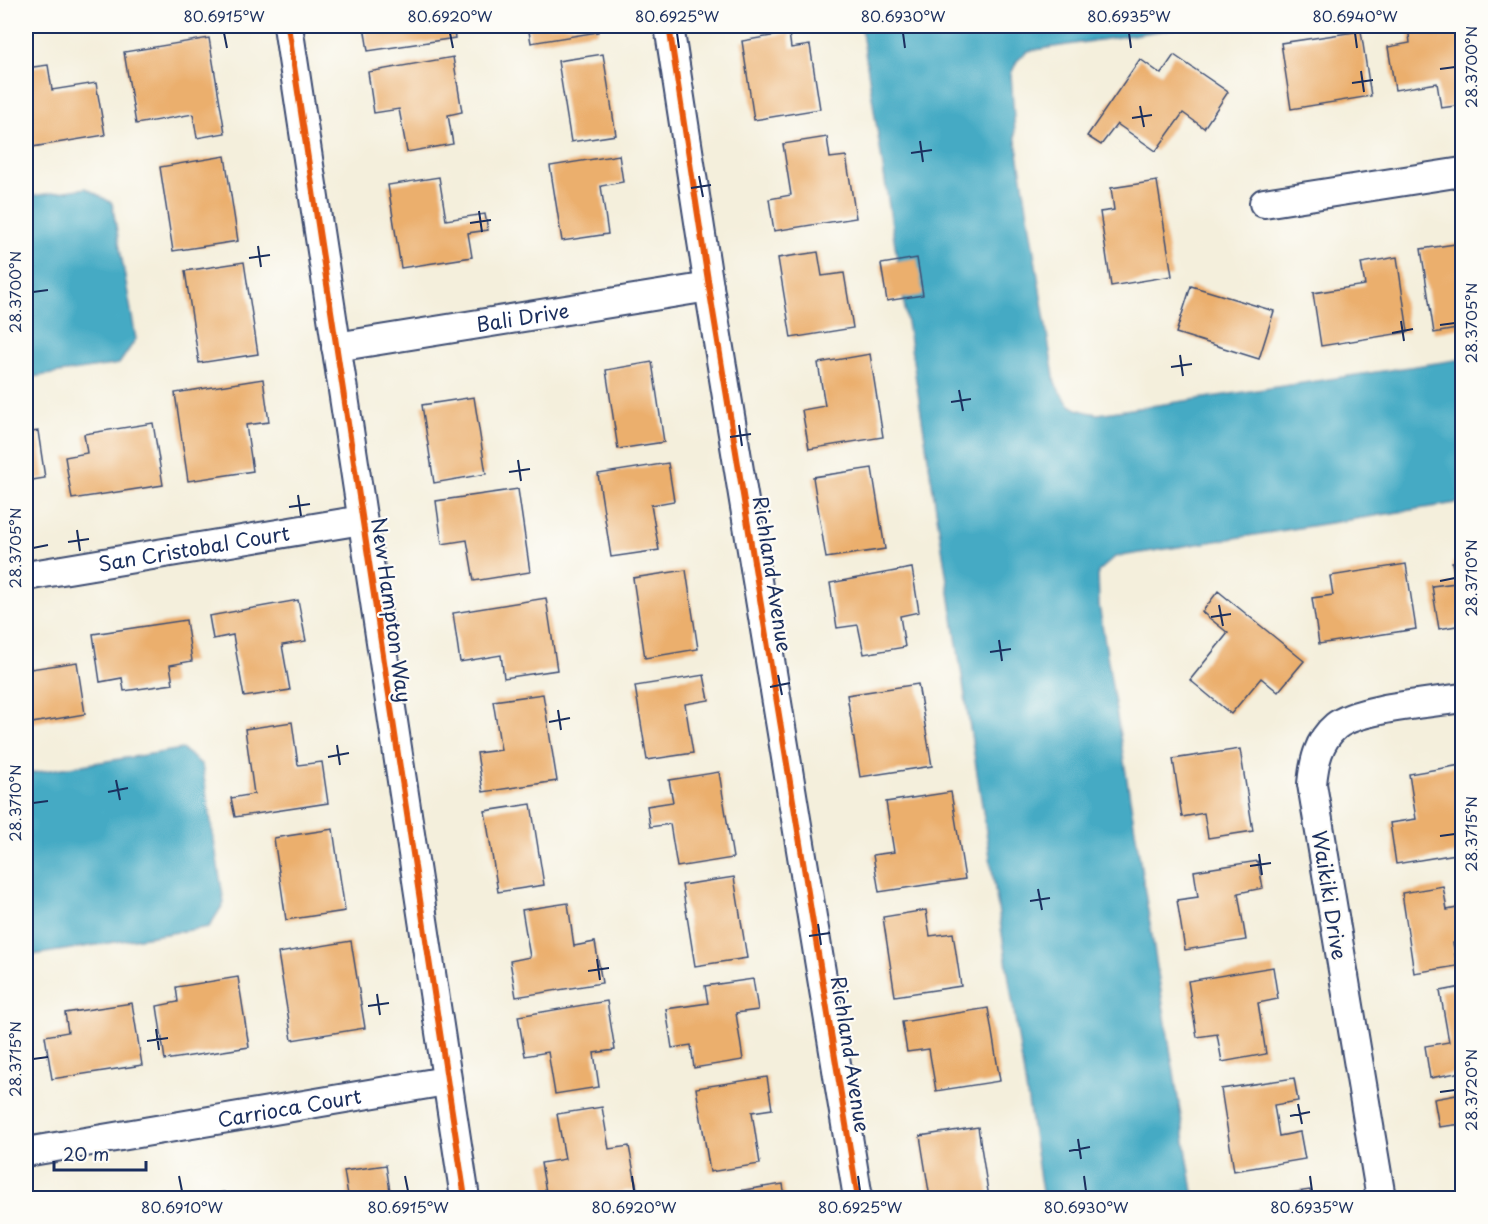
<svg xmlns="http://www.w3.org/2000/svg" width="1488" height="1224" viewBox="0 0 1488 1224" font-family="'Playpen Sans',sans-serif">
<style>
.water{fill:#44aac4;stroke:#306c91;stroke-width:1.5}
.building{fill:#ebaf6d}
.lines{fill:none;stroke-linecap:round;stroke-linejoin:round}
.street-casing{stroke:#3c4c71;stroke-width:32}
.street{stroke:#fff;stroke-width:28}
.cycleway-casing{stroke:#fdfcf7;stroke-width:10}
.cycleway{stroke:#e8590c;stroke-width:6}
.ticks{fill:none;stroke:#1b2f5e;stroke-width:2}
.labels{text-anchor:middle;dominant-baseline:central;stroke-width:4.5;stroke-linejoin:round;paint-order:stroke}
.street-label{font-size:20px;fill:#1b2f5e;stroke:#fdfcf7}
.neatline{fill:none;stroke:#1b2f5e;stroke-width:2}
.ticks-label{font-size:15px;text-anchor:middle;fill:#1b2f5e}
</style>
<rect width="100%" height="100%" fill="#fdfcf7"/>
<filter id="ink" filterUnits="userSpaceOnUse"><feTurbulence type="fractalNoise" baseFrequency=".0167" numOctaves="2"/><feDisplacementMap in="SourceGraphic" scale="12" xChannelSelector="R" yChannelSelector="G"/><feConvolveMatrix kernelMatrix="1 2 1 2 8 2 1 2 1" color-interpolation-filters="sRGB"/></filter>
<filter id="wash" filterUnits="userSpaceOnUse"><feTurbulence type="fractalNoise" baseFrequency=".008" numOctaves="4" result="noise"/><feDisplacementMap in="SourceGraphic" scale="24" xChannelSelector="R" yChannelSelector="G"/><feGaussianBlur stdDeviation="1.35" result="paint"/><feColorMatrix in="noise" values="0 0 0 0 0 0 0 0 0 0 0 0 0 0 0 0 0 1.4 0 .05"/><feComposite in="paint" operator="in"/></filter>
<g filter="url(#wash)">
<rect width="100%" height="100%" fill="#f4efdc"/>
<path class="water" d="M 861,26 L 1191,26 L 1028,51 L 1017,61 L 1011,74 L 1015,134 L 1055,383 C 1067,406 1071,410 1098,414 L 1462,359 L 1462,502 L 1115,557 L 1098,572 L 1099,605 L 1194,1198 L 1043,1198 Z
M 86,188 L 112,203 L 136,339 L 119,364 L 26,378 L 26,197 Z
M 182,749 L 202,765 L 224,903 L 209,927 L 26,956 L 26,774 Z"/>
<g id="blocks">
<path class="building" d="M 364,26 L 453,26 L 455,38 L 368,51 Z
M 528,26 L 597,26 L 598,32 L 531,43 Z
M 1408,26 L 1462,26 L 1462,105 L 1441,108 L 1437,83 L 1395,90 L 1388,47 L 1410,43 Z
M 1361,31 L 1371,96 L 1291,109 L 1281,43 Z
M 789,33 L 791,48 L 810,45 L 820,109 L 754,120 L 742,41 Z
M 209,38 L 225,133 L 197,138 L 193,114 L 136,124 L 124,52 Z
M 603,54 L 616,135 L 571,142 L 558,61 Z
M 1174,55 L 1228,92 L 1204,128 L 1183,113 L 1156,151 L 1117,124 L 1101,145 L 1087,136 L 1140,59 L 1161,74 Z
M 453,57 L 462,112 L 448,115 L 453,144 L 407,152 L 399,109 L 374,113 L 368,72 Z
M 48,65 L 52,90 L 96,83 L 105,135 L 26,148 L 26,68 Z
M 827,137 L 830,158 L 846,156 L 856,218 L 774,231 L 769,199 L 791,195 L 783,144 Z
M 619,155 L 623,182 L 601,186 L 608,234 L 562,241 L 550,166 Z
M 225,156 L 238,241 L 173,251 L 160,167 Z
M 439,177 L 446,220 L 485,214 L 488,230 L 468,233 L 472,257 L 401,268 L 388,185 Z
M 1157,181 L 1172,276 L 1111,286 L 1100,212 L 1114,210 L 1111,188 Z
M 1462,243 L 1462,328 L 1434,333 L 1421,249 Z
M 818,252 L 822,276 L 844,273 L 853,328 L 791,338 L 778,258 Z
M 1397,257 L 1408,332 L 1321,346 L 1313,293 L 1365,285 L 1361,263 Z
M 917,258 L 923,295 L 887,301 L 881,264 Z
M 244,262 L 258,354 L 199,363 L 185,271 Z
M 1191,286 L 1274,311 L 1259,359 L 1176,333 Z
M 870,354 L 883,437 L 809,449 L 802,410 L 825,406 L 818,363 Z
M 652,362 L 664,442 L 618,449 L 606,370 Z
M 263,379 L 269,422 L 246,425 L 253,471 L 188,481 L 175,393 Z
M 474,397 L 486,474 L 434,483 L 422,405 Z
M 153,423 L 163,485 L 72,499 L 65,457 L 87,453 L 84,434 Z
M 38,431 L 45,478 L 26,481 L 26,433 Z
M 668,463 L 674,501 L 651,505 L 659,550 L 611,557 L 598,474 Z
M 872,468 L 885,549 L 826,558 L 813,477 Z
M 518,489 L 530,572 L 474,581 L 467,540 L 442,544 L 436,501 Z
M 1462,560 L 1462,625 L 1439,629 L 1432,586 L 1456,583 L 1452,562 Z
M 1406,564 L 1416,629 L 1319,644 L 1312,598 L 1333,595 L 1330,576 Z
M 912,568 L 919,612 L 900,616 L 905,647 L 864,654 L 858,625 L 837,628 L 830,583 Z
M 686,570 L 698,649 L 645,658 L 633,578 Z
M 1218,591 L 1304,661 L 1278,692 L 1261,678 L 1231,714 L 1190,680 L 1228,633 L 1202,612 Z
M 546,598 L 557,670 L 504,678 L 501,655 L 460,662 L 453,613 Z
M 298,600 L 306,641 L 282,645 L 290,690 L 244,697 L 233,635 L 213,639 L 209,616 Z
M 186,620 L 192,661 L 170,665 L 173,684 L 124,691 L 122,678 L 100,682 L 93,634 Z
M 26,642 L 31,669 L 77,662 L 85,714 L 26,724 Z
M 704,675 L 709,700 L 685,704 L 693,753 L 647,760 L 635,686 Z
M 918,684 L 932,766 L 860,777 L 847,695 Z
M 543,694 L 557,781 L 483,792 L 477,753 L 501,750 L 493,701 Z
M 292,722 L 298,765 L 322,762 L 328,803 L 235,817 L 231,798 L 254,794 L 245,729 Z
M 1240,749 L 1253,831 L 1208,838 L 1204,813 L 1182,817 L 1173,759 Z
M 1461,765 L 1462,853 L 1396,864 L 1390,823 L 1416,819 L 1409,774 Z
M 719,772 L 733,858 L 677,867 L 670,824 L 650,827 L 647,806 L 673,802 L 669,780 Z
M 951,792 L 965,879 L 879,892 L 873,855 L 894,852 L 886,802 Z
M 531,804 L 544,885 L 498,892 L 485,811 Z
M 333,829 L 345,911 L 286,920 L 274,838 Z
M 1258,861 L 1263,888 L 1238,893 L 1246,940 L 1185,950 L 1177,900 L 1198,897 L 1194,871 Z
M 734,877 L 747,958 L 695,966 L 682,885 Z
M 1443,886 L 1447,910 L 1462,907 L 1462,941 L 1453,943 L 1457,966 L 1414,973 L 1402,893 Z
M 568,903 L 574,946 L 595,942 L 602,983 L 516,997 L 510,961 L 530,957 L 522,910 Z
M 926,910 L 930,936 L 953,933 L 961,986 L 895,996 L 883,917 Z
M 351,941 L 365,1028 L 292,1040 L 278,953 Z
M 1273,967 L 1278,999 L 1258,1003 L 1266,1054 L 1222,1062 L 1217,1034 L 1197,1037 L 1188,981 Z
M 238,977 L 249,1047 L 165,1060 L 157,1006 L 178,1002 L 176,987 Z
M 753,979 L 758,1010 L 736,1013 L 743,1060 L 694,1068 L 691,1045 L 672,1048 L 666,1009 L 708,1003 L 705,986 Z
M 1462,987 L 1462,1072 L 1430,1078 L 1425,1046 L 1449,1042 L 1440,991 Z
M 607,1001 L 615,1050 L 594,1053 L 599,1087 L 555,1094 L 548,1052 L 525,1056 L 518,1016 Z
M 132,1003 L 142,1065 L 52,1079 L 45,1036 L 68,1032 L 65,1013 Z
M 988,1008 L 1000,1081 L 936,1091 L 929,1049 L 907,1052 L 902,1022 Z
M 767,1077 L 772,1109 L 752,1112 L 760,1164 L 710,1172 L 696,1088 Z
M 1294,1078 L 1298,1101 L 1274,1105 L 1279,1136 L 1300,1132 L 1305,1159 L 1234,1171 L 1221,1089 Z
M 1462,1094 L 1462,1124 L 1439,1127 L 1434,1099 Z
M 602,1107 L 609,1149 L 629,1146 L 637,1189 L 584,1198 L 547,1198 L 541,1163 L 565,1159 L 557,1114 Z
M 978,1127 L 989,1198 L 930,1198 L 920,1136 Z
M 386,1165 L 391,1198 L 336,1198 L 348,1195 L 344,1171 Z
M 783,1184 L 785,1198 L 739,1198 L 738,1191 Z
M 1310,1190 L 1312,1198 L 1263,1198 L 1262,1197 Z
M 224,1192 L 225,1198 L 191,1198 L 191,1197 Z
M 163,1194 L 163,1198 L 142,1198 L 142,1197 Z"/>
</g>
</g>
<g filter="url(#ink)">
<use href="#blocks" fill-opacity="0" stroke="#3c4c71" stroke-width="1.5"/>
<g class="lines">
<g class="street-casing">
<g id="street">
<path d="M 288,26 L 465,1198"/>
<path d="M 669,26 L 709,287 L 858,1198"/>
<path d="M 1264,203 L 1462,172"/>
<path id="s1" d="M 336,347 L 709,287"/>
<path id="s2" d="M 26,576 L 362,520"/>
<path id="s3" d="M 26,1152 L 446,1081"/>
<path d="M 1381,1198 L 1312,784 C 1314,763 1318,741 1336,726 C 1358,708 1432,703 1462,698"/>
</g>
</g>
<use href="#street" class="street"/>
<g class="cycleway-casing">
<path id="cycleway" d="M 288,26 L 465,1198
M 669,26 L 709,287 L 858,1198"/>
</g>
<use href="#cycleway" class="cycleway"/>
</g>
</g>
<path class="ticks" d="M 224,33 L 227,48M 450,33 L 453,48M 677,33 L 679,48M 903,33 L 905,48M 1129,33 L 1131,48M 1355,33 L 1357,48M 1440,69 L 1455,67M 1361,71 L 1364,92M 1352,83 L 1373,80M 1140,106 L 1144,127M 1132,118 L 1152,115M 920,141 L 923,162M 911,153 L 932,150M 699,176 L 703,197M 691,188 L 711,185M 479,211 L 482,232M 470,223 L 491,220M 258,246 L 261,267M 249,258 L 270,255M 33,292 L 48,290M 1401,321 L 1404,341M 1440,325 L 1455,323M 1392,333 L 1413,329M 1180,355 L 1183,376M 1171,367 L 1192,364M 959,390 L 963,411M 951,402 L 971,399M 739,425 L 742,446M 730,437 L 751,434M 518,460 L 521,481M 509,472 L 530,469M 298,495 L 301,516M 289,507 L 310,504M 77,530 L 80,551M 68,542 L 89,539M 33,548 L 48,545M 1440,581 L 1455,578M 1219,605 L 1223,626M 1211,617 L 1231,614M 999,640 L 1002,661M 990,652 L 1011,649M 778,675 L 782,695M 770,687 L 790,683M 558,710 L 561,730M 549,722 L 570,718M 337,745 L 340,765M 328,757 L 349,753M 116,780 L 120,800M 108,792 L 128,788M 33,803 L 48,801M 1440,836 L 1455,834M 1259,854 L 1262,875M 1250,866 L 1271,863M 1038,889 L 1042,910M 1030,901 L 1050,898M 818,924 L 821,945M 809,936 L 830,933M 597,959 L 600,980M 588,971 L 609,968M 377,994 L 380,1015M 368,1006 L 389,1003M 156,1029 L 159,1050M 147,1041 L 168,1038M 33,1059 L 48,1057M 1440,1092 L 1455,1090M 1298,1104 L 1302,1124M 1290,1116 L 1310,1112M 1078,1139 L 1081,1159M 1069,1151 L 1090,1147M 179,1176 L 182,1191M 405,1176 L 408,1191M 632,1176 L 634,1191M 858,1176 L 860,1191M 1084,1176 L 1086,1191M 1310,1176 L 1312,1191"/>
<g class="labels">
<g class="street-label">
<text stroke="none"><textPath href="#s1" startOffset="189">Bali Drive</textPath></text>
<text stroke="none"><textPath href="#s2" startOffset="170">San Cristobal Court</textPath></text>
<text transform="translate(773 574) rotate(81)">Richland Avenue</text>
<text transform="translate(392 610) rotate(82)">New Hampton Way</text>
<text transform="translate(1330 895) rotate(81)">Waikiki Drive</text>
<text transform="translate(851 1054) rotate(81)">Richland Avenue</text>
<text stroke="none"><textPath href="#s3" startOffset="267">Carrioca Court</textPath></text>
</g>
</g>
<rect width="1488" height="1224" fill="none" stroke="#fdfcf7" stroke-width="66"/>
<path d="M54 1161v9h92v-9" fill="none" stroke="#1b2f5e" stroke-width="3"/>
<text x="63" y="1161" font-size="18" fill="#1b2f5e" stroke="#fdfcf7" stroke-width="4.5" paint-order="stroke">20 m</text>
<rect x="33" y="33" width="1422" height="1158" class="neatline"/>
<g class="ticks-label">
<text x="224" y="22">80.6915°W</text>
<text x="450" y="22">80.6920°W</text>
<text x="677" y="22">80.6925°W</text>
<text x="903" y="22">80.6930°W</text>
<text x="1129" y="22">80.6935°W</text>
<text x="1355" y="22">80.6940°W</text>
<text transform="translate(1472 67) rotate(-90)" y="5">28.3700°N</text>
<text transform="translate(16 292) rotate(-90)" y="5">28.3700°N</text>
<text transform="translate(1472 323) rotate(-90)" y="5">28.3705°N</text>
<text transform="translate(16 548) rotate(-90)" y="5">28.3705°N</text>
<text transform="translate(1472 578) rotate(-90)" y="5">28.3710°N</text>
<text transform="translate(16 803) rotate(-90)" y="5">28.3710°N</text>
<text transform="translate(1472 834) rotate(-90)" y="5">28.3715°N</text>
<text transform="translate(16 1059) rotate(-90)" y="5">28.3715°N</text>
<text transform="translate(1472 1090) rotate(-90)" y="5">28.3720°N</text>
<text x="182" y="1213">80.6910°W</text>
<text x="408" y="1213">80.6915°W</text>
<text x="634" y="1213">80.6920°W</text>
<text x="860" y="1213">80.6925°W</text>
<text x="1086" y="1213">80.6930°W</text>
<text x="1312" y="1213">80.6935°W</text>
</g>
</svg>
